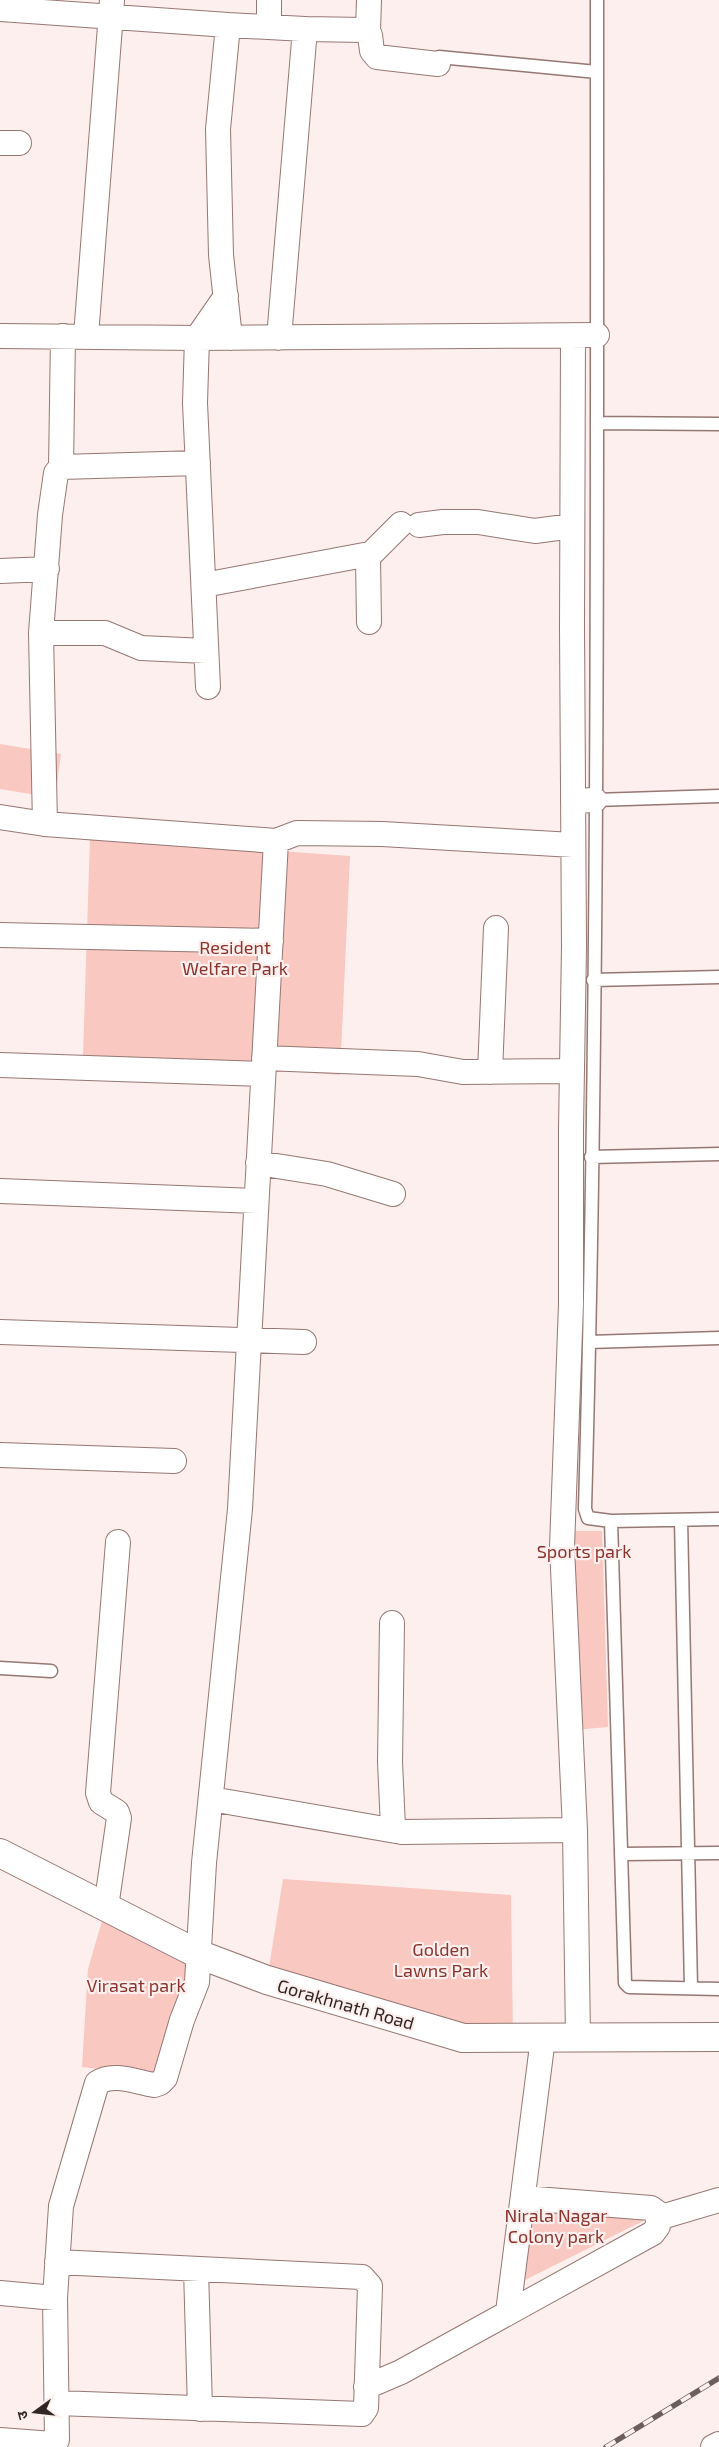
<svg xmlns="http://www.w3.org/2000/svg" width="719" height="2447" viewBox="0 0 719 2447" font-family="'Exo 2','Noto Sans Devanagari',sans-serif">
<style>
.park{fill:#f8c8c1}
.lines{fill:none;stroke-linecap:round;stroke-linejoin:round}
.lane-casing{stroke:#957773;stroke-width:15}
.street-casing{stroke:#957773;stroke-width:26}
.secondary-casing{stroke:#957773;stroke-width:30}
.lane{stroke:#fff;stroke-width:12}
.street{stroke:#fff;stroke-width:24}
.secondary{stroke:#fff;stroke-width:28}
.rail-casing{stroke:#6b5f5d;stroke-width:5.5}
.rail{stroke:#fcefed;stroke-width:4;stroke-dasharray:11;stroke-linecap:butt}
.labels{text-anchor:middle;dominant-baseline:central;stroke-width:4.5;stroke-linejoin:round;paint-order:stroke}
.park-label{font-size:18px;fill:#8b342e;stroke:#fcefed}
.street-label{font-size:18px;fill:#322624;stroke:#fcefed}
</style>
<rect width="100%" height="100%" fill="#fcefed"/>
<path class="park" d="M 0,744 L 61,754 L 55,798 L 0,789 Z
M 90,838 L 350,856 L 340,1075 L 83,1056 Z
M 564,1531 L 602,1531 L 608,1727 L 573,1730 Z
M 283,1879 L 511,1895 L 513,2038 L 267,1980 Z
M 104,1914 L 191,1956 L 190,1981 L 154,2076 L 82,2067 L 88,1969 Z
M 525,2186 L 643,2199 L 645,2220 L 511,2287 Z"/>
<g class="lines">
<g class="lane-casing">
<path id="lane" d="M 597,0 C 597,503 599,1007 585,1509 L 588,1518 L 611,1521
M 439,57 L 597,72
M 597,423 L 719,424
M 595,800 L 719,796
M 593,980 L 719,977
M 591,1157 L 719,1154
M 589,1342 L 719,1338
M 719,1519 L 611,1521 L 625,1983 L 629,1987 L 719,1989
M 681,1520 L 691,1988
M 0,1668 L 51,1671
M 621,1854 L 719,1853"/>
</g>
<g class="street-casing">
<path id="street" d="M 269,0 L 269,26
M 0,9 L 228,25 L 218,129 L 221,255 L 230,338
M 228,25 L 305,29 L 279,338
M 305,29 L 365,30 L 370,35 L 372,51 L 377,57 L 438,64
M 368,31 L 369,0
M 0,143 L 19,143
M 0,336 L 197,338 L 597,335
M 86,336 L 112,0
M 573,336 L 572,627 L 574,947 L 571,1129 L 571,1304 L 562,1547 L 575,1830 L 578,2038
M 198,463 L 61,467 L 56,473 L 50,515 L 41,633 L 105,633 L 141,648 L 206,651
M 61,467 L 63,336
M 419,525 L 443,522 L 478,522 L 535,531 L 572,526
M 368,557 L 401,524
M 0,571 L 47,569
M 204,585 L 364,555 L 368,559 L 369,622
M 41,633 L 45,824
M 208,687 L 195,403 L 197,338 L 226,296
M 573,801 L 595,800
M 0,817 L 45,824 L 276,841 L 297,833 L 382,834 L 573,845
M 0,935 L 271,941
M 264,1058 L 418,1064 L 463,1072 L 572,1071
M 0,1065 L 263,1074
M 490,1072 L 496,928
M 258,1163 L 327,1174 L 393,1194
M 0,1191 L 256,1201
M 0,1332 L 304,1342
M 0,1455 L 174,1461
M 392,1623 L 390,1762 L 393,1827 L 401,1832 L 575,1830
M 211,1799 L 396,1831
M 106,1907 L 119,1818 L 117,1812 L 101,1802 L 98,1793 L 118,1542
M 658,2218 L 719,2200
M 196,2269 L 200,2409
M 0,2293 L 55,2298 L 61,2206 L 97,2083 C 113,2072 136,2082 154,2085 L 160,2083 L 165,2078 L 182,2020 L 197,1982 L 204,1863 L 240,1509 L 276,841
M 508,2312 L 543,2038
M 366,2387 L 401,2372 L 653,2233 L 658,2226 L 658,2213 L 651,2208 L 523,2198
M 57,2403 L 362,2414 L 366,2408 L 370,2286 L 362,2277 L 57,2262
M 0,2440 L 53,2444 L 57,2440 L 55,2298
M 713,2447 L 719,2444"/>
</g>
<g class="secondary-casing">
<path id="secondary" d="M 0,1853 L 198,1954 L 267,1980 L 463,2038 L 719,2037"/>
</g>
<use href="#lane" class="lane"/>
<use href="#street" class="street"/>
<use href="#secondary" class="secondary"/>
<g class="rail-casing">
<path id="rail" d="M 606,2447 L 719,2378"/>
</g>
<use href="#rail" class="rail"/>
</g>
<g class="labels">
<g class="park-label">
<text x="235" y="947">Resident<tspan x="235" dy="21">Welfare Park</tspan></text>
<text x="584" y="1551">Sports park</text>
<text x="441" y="1949">Golden<tspan x="441" dy="21">Lawns Park</tspan></text>
<text x="136" y="1985">Virasat park</text>
<text x="556" y="2215">Nirala Nagar<tspan x="556" dy="21">Colony park</tspan></text>
</g>
<g class="street-label">
<text transform="translate(346 2004) rotate(16)">Gorakhnath Road</text>
</g>
</g>
<g transform="translate(35 2412) rotate(255)" stroke="#fcefed" stroke-width="4" paint-order="stroke">
<path d="M0-4L9 19L0 12L-9 19Z" fill="#322624"/>
<text y="-8" font-size="14" font-weight="bold" text-anchor="middle" fill="#322624">उ</text>
</g>
</svg>
